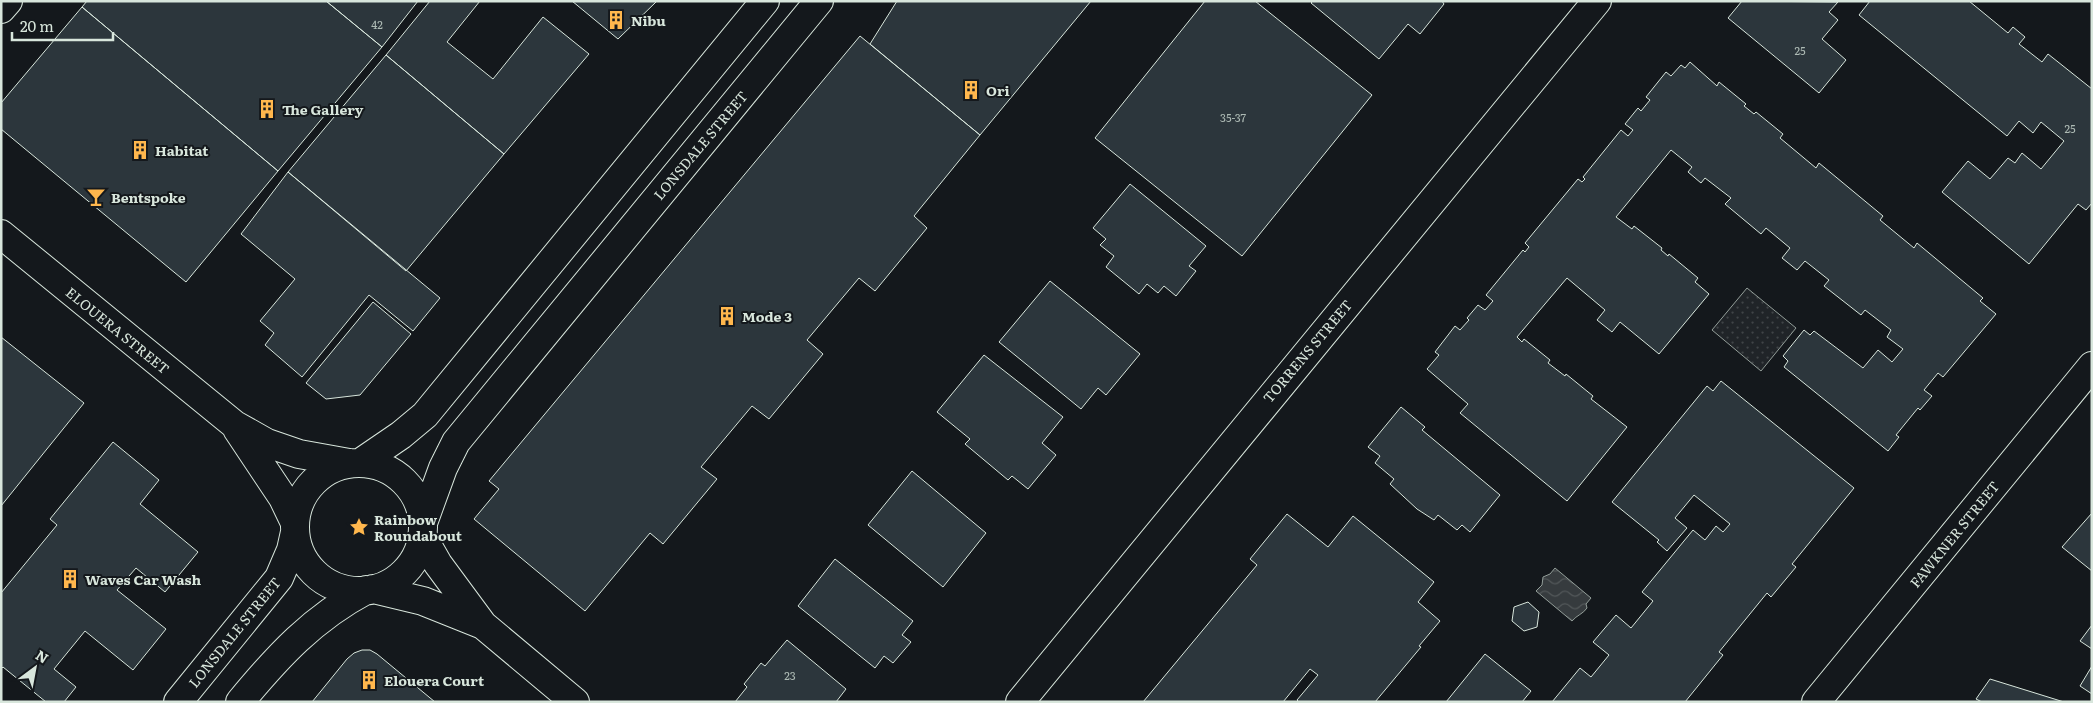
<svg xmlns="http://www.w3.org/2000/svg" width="2093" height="703" viewBox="0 0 2093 703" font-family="Literata,serif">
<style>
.park{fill:url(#park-dots);stroke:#939e99}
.water{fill:url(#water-waves);stroke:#939e99}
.building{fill:#2c363c;stroke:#d8e6dc}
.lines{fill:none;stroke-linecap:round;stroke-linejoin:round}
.street-casing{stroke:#d8e6dc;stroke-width:30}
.street{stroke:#14181c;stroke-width:28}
.labels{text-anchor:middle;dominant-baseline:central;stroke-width:4;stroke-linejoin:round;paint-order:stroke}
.number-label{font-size:11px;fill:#adbab4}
.poi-label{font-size:14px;font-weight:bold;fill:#d8e6dc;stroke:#14181c;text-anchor:start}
.street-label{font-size:14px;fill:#d8e6dc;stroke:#14181c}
</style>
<defs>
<pattern id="park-dots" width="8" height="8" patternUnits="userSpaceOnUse" patternTransform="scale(1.25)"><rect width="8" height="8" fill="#202428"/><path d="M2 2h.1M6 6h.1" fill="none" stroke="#404447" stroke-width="1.8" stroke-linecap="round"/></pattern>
<pattern id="water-waves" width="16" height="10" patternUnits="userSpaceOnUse" patternTransform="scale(1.25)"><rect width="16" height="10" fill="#363b3e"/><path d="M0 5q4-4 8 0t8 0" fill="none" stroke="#525759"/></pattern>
</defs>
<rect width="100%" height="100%" fill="#14181c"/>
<path class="park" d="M 1747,288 L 1796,328 L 1761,371 L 1712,330 Z"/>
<path class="water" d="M 1555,568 L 1591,598 L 1586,604 L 1587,608 C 1583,614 1577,615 1572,621 L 1536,591 L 1542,585 L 1543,577 L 1550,574 Z"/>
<path class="building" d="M 87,1 L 326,1 L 382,47 L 278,171 L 82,7 Z
M 326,1 L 418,1 L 382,47 Z
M 430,1 L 480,1 L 447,42 L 493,79 L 543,17 L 589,54 L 504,154 L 386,55 Z
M 572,1 L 657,1 L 618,39 Z
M 897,1 L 1091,1 L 980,135 L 870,44 Z
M 1205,1 L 1255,1 L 1372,95 L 1242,256 L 1095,138 Z
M 1313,1 L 1442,1 L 1444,4 L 1420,34 L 1408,24 L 1379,59 L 1311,3 Z
M 1742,1 L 1838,2 L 1829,12 L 1838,20 L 1822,39 L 1846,60 L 1819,93 L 1728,18 Z
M 1870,1 L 1969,1 L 2008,33 L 2013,27 L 2025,37 L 2019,44 L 2042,62 L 2048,54 L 2092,89 L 2092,203 L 2086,210 L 2078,204 L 2029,264 L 1942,192 L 1968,161 L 1990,179 L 2008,158 L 2015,163 L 2022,153 L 2041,169 L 2064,141 L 2041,122 L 2033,133 L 2019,121 L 2007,136 L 1859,15 Z
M 82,7 L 278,171 L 186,282 L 1,129 L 1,103 Z
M 860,36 L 980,135 L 914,216 L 927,228 L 875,291 L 859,278 L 807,340 L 823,354 L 769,419 L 752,406 L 701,467 L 717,479 L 663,544 L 650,533 L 585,611 L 474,519 L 499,489 L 489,481 Z
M 386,55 L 504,154 L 406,271 L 288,172 Z
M 1690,62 L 1717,86 L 1719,82 L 1746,104 L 1744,106 L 1754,114 L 1756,112 L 1783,134 L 1780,138 L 1816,168 L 1819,163 L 1883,216 L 1880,220 L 1914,248 L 1917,243 L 1983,298 L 1980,301 L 1996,314 L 1943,377 L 1938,373 L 1924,390 L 1932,396 L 1920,410 L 1918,408 L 1896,435 L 1899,437 L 1888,451 L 1784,367 L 1788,361 L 1783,356 L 1804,330 L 1810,335 L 1814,331 L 1863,368 L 1878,350 L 1892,362 L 1903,349 L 1887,337 L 1891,330 L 1865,310 L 1861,315 L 1824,286 L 1829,280 L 1805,261 L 1797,270 L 1782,258 L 1790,248 L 1766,228 L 1761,234 L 1725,204 L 1731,198 L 1705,178 L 1701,183 L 1688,172 L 1692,167 L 1671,150 L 1616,217 L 1632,229 L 1634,226 L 1662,248 L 1661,250 L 1668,256 L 1669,254 L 1698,278 L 1695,282 L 1709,294 L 1659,354 L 1620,322 L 1612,332 L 1597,320 L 1605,310 L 1567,278 L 1517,337 L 1522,342 L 1524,339 L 1550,360 L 1548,363 L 1565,376 L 1566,374 L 1593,396 L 1591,399 L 1627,427 L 1567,501 L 1460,413 L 1468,404 L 1427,369 L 1439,355 L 1435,352 L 1455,326 L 1460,330 L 1469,320 L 1467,318 L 1478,305 L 1485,310 L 1493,301 L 1486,295 L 1523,250 L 1525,252 L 1529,247 L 1525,243 L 1578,179 L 1582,182 L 1585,179 L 1583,177 L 1621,130 L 1628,136 L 1633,130 L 1625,124 L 1638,108 L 1641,111 L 1650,100 L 1646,97 L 1666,72 L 1671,76 L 1681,65 L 1685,68 Z
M 288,172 L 440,298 L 413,331 L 369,295 L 302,377 L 265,345 L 274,333 L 260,321 L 295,279 L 241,234 Z
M 1130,184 L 1206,246 L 1189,266 L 1196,271 L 1176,296 L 1164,286 L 1158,293 L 1147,284 L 1139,294 L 1106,267 L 1114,256 L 1100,245 L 1106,239 L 1093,228 Z
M 1050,281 L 1140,354 L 1106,395 L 1098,388 L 1081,409 L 999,342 Z
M 373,302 L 411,334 L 360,395 L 326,399 L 306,383 Z
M 1,337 L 84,403 L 1,506 Z
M 984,355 L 1063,417 L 1042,443 L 1056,455 L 1028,489 L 1012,476 L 1008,480 L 965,444 L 970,439 L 937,412 Z
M 1721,381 L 1854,488 L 1792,564 L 1796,567 L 1771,597 L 1767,593 L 1719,652 L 1723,655 L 1685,702 L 1552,702 L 1580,668 L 1591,677 L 1609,655 L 1593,642 L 1616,615 L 1631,628 L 1653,601 L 1642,592 L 1693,530 L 1705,540 L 1716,526 L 1723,532 L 1730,524 L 1694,495 L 1675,518 L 1687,528 L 1667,551 L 1657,542 L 1659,540 L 1612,502 L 1707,386 L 1713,391 Z
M 1401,407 L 1425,427 L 1422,430 L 1500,495 L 1470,532 L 1462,525 L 1457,530 L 1438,515 L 1434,520 L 1417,509 L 1390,484 L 1394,479 L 1375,463 L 1380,456 L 1368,447 Z
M 113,442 L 159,480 L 140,504 L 198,552 L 165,592 L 136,568 L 117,590 L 166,629 L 133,670 L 85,631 L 54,669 L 76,687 L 64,702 L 46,702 L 3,667 L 1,669 L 1,593 L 57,525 L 50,519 Z
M 912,471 L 986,533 L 943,587 L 868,525 Z
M 2092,513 L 2092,571 L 2062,547 Z
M 1287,514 L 1328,547 L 1353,516 L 1434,582 L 1418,602 L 1440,621 L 1419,646 L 1421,647 L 1375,702 L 1299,702 L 1297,700 L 1318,675 L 1310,669 L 1283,702 L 1143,702 L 1257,565 L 1250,559 Z
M 835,559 L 913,621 L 902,635 L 911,642 L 893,663 L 884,656 L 875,668 L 798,606 Z
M 1528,602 L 1539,612 L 1537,627 L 1524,631 L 1512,621 L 1514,607 Z
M 2092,625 L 2092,649 L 2080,641 Z
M 787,640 L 846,689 L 836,702 L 735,702 L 747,687 L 744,684 L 761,663 L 765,666 Z
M 362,650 L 370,650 L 377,654 L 435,702 L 312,702 L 347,659 L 354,653 Z
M 1485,654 L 1531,691 L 1522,702 L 1446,702 Z
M 2092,666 L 2092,694 L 2080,686 Z
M 1990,679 L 2064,702 L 1982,702 L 1976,699 Z"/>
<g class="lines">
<g class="street-casing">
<path id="street" d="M 1,9 L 8,1
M 1,234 L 235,425 L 267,443 L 299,454 L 349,463
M 237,429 L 283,498 L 295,523
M295 527a64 64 0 1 1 128 0a64 64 0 1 1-128 0Z
M 360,463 L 401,435 L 425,415 L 765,1
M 423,523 L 443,468 L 456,442 L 819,1
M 422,536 L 438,564 L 483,625 L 575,702
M 373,589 L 423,601 L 483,625
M 178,702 L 279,578 L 291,550 L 295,532
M 240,702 C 278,656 313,618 366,590
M 1020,702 L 1597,1
M 1816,702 L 2092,366"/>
</g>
<use href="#street" class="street"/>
</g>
<defs>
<g id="building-bare" transform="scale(1.5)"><path d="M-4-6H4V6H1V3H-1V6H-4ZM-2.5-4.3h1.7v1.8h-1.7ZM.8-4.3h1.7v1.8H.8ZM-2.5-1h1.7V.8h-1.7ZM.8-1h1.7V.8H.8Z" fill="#ffb74d" stroke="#14181c" stroke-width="2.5" paint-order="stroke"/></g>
<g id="bar-bare" transform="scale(1.5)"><path d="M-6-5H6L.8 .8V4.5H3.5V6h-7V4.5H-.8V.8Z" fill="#ffb74d" stroke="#14181c" stroke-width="2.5" paint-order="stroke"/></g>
<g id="sight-bare" transform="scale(1.5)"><path d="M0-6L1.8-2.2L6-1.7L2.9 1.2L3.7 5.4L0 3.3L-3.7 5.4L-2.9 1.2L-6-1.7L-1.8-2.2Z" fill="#ffb74d" stroke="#14181c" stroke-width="2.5" paint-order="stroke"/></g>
</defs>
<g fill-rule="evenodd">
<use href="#building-bare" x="616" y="20"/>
<use href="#building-bare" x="971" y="90"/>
<use href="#building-bare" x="267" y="109"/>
<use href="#building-bare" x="140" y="150"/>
<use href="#bar-bare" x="96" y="197"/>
<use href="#building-bare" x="727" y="316"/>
<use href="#sight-bare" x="359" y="527"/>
<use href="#building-bare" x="70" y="579"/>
<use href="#building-bare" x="369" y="680"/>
</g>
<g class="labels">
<g class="number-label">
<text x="377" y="24">42</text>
<text x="1800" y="50">25</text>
<text x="1233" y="117">35-37</text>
<text x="2070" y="128">25</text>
<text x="790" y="675">23</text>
</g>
<g class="poi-label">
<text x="631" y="20">Nibu</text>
<text x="986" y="90">Ori</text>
<text x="282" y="109">The Gallery</text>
<text x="155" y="150">Habitat</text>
<text x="111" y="197">Bentspoke</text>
<text x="742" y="316">Mode 3</text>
<text x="374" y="519">Rainbow<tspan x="374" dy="16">Roundabout</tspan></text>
<text x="85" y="579">Waves Car Wash</text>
<text x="384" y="680">Elouera Court</text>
</g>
<g class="street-label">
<text transform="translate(700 145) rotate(-50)">LONSDALE STREET</text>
<text transform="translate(118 330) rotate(39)">ELOUERA STREET</text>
<text transform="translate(1307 351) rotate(-50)">TORRENS STREET</text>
<text transform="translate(1954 534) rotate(-51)">FAWKNER STREET</text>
<text transform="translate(234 632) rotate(-51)">LONSDALE STREET</text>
</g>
</g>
<rect width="2093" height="703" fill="none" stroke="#d8e6dc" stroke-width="5"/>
<g transform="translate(35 668) rotate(32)" stroke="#14181c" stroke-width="4" paint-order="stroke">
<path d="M0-4L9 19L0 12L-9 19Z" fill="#d8e6dc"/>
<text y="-8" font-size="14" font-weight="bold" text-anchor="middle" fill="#d8e6dc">N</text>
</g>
<path d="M12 32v8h101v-8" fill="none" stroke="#d8e6dc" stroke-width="2.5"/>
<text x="20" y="32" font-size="15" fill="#d8e6dc" stroke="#14181c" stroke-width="4" paint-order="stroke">20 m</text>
</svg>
